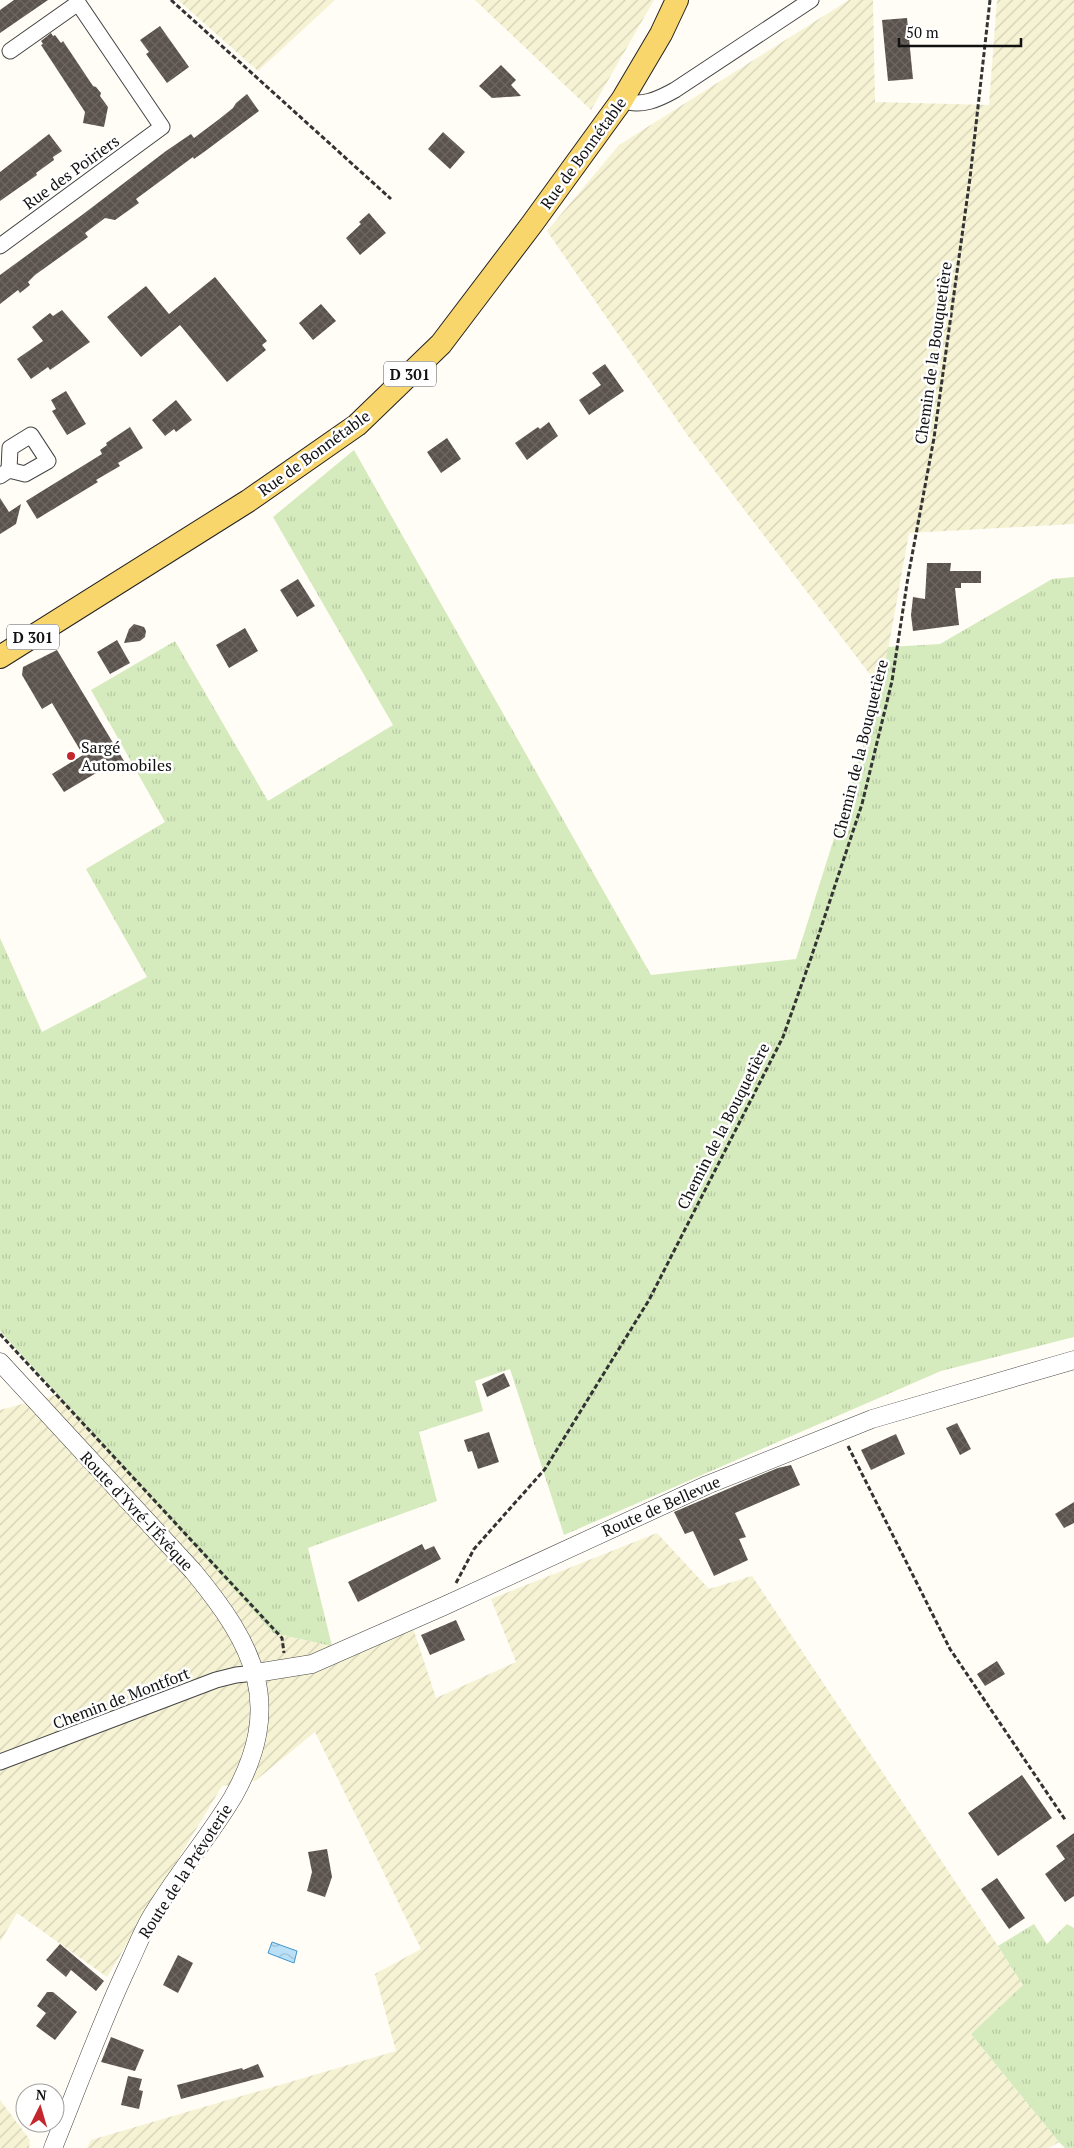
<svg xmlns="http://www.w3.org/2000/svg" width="1074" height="2148" viewBox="0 0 1074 2148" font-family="'PT Serif',serif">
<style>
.farmland{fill:url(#farmland-furrows)}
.grass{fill:url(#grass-tufts)}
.water{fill:url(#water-waves);stroke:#3f96cf}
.building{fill:url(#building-cross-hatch)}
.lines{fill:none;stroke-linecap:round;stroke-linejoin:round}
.minor-casing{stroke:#444;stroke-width:17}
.tertiary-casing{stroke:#444;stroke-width:19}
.primary-casing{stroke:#222;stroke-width:24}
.path{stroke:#333;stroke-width:3;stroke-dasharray:5 2.5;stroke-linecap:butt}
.minor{stroke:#fff;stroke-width:15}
.tertiary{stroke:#fff;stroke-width:18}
.primary{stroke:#f9d66b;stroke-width:22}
.poi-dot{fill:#c4262e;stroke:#fff;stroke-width:2}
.labels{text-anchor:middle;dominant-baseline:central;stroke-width:5;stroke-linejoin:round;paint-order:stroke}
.shield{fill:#fff;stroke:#585858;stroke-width:1}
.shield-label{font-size:15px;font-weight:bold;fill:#111}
.street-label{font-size:16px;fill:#111;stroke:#fff}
.poi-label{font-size:16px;fill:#111;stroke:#fff;text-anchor:start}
</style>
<defs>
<pattern id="farmland-furrows" width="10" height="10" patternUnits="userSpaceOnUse" patternTransform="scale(1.25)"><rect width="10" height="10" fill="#f6f3d4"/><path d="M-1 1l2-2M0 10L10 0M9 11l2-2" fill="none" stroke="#d2cfb5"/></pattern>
<pattern id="grass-tufts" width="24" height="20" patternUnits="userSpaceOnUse" patternTransform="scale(1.25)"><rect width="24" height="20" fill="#d5ebbd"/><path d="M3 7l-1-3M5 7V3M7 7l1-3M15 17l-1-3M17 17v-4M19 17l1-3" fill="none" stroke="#b6c8a1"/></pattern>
<pattern id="water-waves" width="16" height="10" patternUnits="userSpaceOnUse" patternTransform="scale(1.25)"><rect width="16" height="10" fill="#b9e0f7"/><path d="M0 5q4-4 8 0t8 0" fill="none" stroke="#9ebfd3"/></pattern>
<pattern id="building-cross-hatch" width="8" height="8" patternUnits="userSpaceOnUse" patternTransform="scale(1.25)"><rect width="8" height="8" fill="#5a524d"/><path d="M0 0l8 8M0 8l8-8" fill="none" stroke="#6d6662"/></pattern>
</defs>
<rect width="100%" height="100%" fill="#fffdf5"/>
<path class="farmland" d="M 178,0 L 335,0 L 258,71 Z
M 475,0 L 654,0 L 591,110 Z
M 849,0 L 873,0 L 875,102 L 989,105 L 997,0 L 1074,0 L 1074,524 L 909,533 L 881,689 L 688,436 L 547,231 L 619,145 Z
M 59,1394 L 273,1633 L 332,1646 L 412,1625 L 436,1698 L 516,1662 L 491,1599 L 657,1533 L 709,1589 L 752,1576 L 1024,1985 L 971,2034 L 1059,2142 L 1049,2148 L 87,2148 L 91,2140 L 396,2051 L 375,1974 L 421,1949 L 315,1732 L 255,1781 L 222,1786 L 107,1977 L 17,1913 L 0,1942 L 0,1410 Z
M 0,2100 L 30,2140 L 29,2148 L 0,2148 Z"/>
<path class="grass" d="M 354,450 L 651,975 L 796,959 L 881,689 L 888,647 L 940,644 L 1052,579 L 1074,577 L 1074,1337 L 941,1371 L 564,1535 L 510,1369 L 475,1381 L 483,1411 L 419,1432 L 437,1501 L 308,1548 L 332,1646 L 273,1633 L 0,1331 L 0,938 L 42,1032 L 147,977 L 86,869 L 165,822 L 91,690 L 175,641 L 268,801 L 393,725 L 273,517 Z
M 1034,1924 L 1047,1944 L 1067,1924 L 1074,1928 L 1074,2148 L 1065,2148 L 1059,2142 L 971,2034 L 1023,1985 L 998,1946 Z"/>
<path class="water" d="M 272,1942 L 297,1951 L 294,1963 L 268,1953 Z"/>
<path class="building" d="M 14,0 L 48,0 L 0,33 L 0,10 Z
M 907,18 L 913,79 L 888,81 L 882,20 Z
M 160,26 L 189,67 L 167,83 L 146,54 L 149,52 L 140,40 Z
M 51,33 L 53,36 L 55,35 L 61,43 L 63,41 L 93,86 L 96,87 L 101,93 L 100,96 L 108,107 L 104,127 L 83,123 L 85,112 L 41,45 L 43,44 L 41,41 Z
M 501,65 L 516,80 L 511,85 L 521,96 L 492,98 L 479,86 Z
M 247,94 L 259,111 L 204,152 L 194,159 L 193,157 L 136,199 L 139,203 L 115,220 L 105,218 L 85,233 L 88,237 L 35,275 L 28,282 L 30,285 L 20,293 L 18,290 L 0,304 L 0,275 L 82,215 L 166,151 L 191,134 L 194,138 L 218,120 L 233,108 L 236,103 Z
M 443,132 L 465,152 L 450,169 L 428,149 Z
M 49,134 L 62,151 L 53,157 L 54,160 L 36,173 L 37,175 L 0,201 L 0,172 Z
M 369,213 L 386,233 L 360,255 L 346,238 L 361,224 L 359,222 Z
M 215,277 L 267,341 L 262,345 L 266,350 L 227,382 L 180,325 L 141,357 L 107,317 L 146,286 L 169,314 Z
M 321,304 L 336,321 L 313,340 L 299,323 Z
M 62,310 L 90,342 L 50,370 L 48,367 L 31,379 L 17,359 L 43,341 L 32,327 L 50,313 L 53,316 Z
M 605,364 L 624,391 L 589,415 L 579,400 L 601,385 L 592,373 Z
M 66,391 L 86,424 L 67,435 L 52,411 L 56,409 L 51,400 Z
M 176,400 L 192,420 L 176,432 L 174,429 L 165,436 L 152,420 Z
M 549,422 L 558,436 L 527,460 L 515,443 L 538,427 L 540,429 Z
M 130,427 L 143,448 L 118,463 L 120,466 L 96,480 L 98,482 L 37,519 L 26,501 L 102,454 L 100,450 L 107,445 L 106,443 Z
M 447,438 L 461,459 L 441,473 L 427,452 Z
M 0,498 L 9,512 L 21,504 L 16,524 L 0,534 Z
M 927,563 L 951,563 L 950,571 L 981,571 L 981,583 L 961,583 L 961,588 L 955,588 L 959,625 L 913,631 L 911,615 L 913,597 L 925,599 Z
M 298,579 L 315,606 L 297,617 L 280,590 Z
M 134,624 L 144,627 L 146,631 L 145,637 L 140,641 L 124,643 L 129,629 Z
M 245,628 L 258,651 L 229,668 L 216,645 Z
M 117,640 L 130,663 L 110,674 L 97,652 Z
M 57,650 L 124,761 L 110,769 L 108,766 L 64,792 L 52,774 L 83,755 L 52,703 L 42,709 L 22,675 L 23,667 Z
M 504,1373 L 510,1386 L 487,1397 L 482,1384 Z
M 957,1423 L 971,1449 L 960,1455 L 946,1428 Z
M 489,1432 L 499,1462 L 478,1469 L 472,1451 L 468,1452 L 464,1440 Z
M 896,1434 L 905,1454 L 871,1470 L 861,1450 Z
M 791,1465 L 800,1485 L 735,1513 L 746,1537 L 739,1539 L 748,1560 L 714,1576 L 693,1531 L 685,1534 L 674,1512 L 744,1482 L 778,1468 Z
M 1074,1502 L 1074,1523 L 1064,1528 L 1055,1514 Z
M 422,1544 L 425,1550 L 434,1546 L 441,1559 L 358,1602 L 348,1582 Z
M 456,1620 L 465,1640 L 430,1655 L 421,1635 Z
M 997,1661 L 1005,1674 L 985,1686 L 977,1674 Z
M 1022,1775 L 1052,1818 L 998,1856 L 968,1813 Z
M 1074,1833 L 1074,1896 L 1065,1902 L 1045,1874 L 1065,1859 L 1056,1846 Z
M 327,1849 L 332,1877 L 325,1897 L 307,1891 L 312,1872 L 308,1852 Z
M 997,1878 L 1025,1918 L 1009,1929 L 981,1889 Z
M 60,1944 L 104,1981 L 96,1991 L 71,1970 L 66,1977 L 46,1960 Z
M 178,1955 L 193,1963 L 178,1993 L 163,1985 Z
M 47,1992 L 53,1992 L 77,2012 L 55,2040 L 36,2026 L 46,2013 L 37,2006 Z
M 111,2037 L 144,2050 L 135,2071 L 101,2062 Z
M 258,2064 L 264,2077 L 181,2099 L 177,2085 L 242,2068 L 243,2070 Z
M 128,2076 L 142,2079 L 139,2090 L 143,2091 L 139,2109 L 121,2105 Z"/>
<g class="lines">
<g class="minor-casing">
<path id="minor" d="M 622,100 C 640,108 659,99 675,90 L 811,0
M 0,246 L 162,127 L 78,3 L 10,51
M 0,476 L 9,470 L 25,474 L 48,461 L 31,435 L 10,448 L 9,470
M 0,1762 L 216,1680 L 236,1675 L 256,1673"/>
</g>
<g class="tertiary-casing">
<path id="tertiary" d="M 0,1362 L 193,1571 C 255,1646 285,1705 233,1797 C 208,1839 175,1876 150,1919 C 141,1935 134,1953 126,1970 C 99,2028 77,2089 53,2148
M 256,1673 L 312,1664 L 444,1606 L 707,1485 L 872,1419 L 1074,1360"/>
</g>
<g class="primary-casing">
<path id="primary" d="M 0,657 L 248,501 L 357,425 L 441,344 L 532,224 L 622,100 L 661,34 L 677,0"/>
</g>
<path class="path" d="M 171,0 L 391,199
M 0,1334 L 282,1638 L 284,1653
M 848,1446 L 950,1649 L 1066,1821
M 456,1583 L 474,1549 L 545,1469 L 649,1300 L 783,1037 L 811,958 L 862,804 L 892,681 L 908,577 L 934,438 L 970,178 L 990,0"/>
<use href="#minor" class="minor"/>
<use href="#tertiary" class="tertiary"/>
<use href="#primary" class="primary"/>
</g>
<circle class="poi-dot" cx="71" cy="756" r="5"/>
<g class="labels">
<g class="shield">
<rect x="384" y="361.5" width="52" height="25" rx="4"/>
<rect x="7" y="624.5" width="52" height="25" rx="4"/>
</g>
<g class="shield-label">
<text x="410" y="374">D 301</text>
<text x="33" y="637">D 301</text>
</g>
<g class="street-label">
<text transform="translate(583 153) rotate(-54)">Rue de Bonnétable</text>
<text transform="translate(71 172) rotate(-36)">Rue des Poiriers</text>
<text transform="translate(933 353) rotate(-82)">Chemin de la Bouquetière</text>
<text transform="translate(314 453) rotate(-36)">Rue de Bonnétable</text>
<text transform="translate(860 749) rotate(-76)">Chemin de la Bouquetière</text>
<text transform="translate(723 1126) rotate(-63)">Chemin de la Bouquetière</text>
<text transform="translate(661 1506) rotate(-24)">Route de Bellevue</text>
<text transform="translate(137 1511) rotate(47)">Route d'Yvré-l'Évêque</text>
<text transform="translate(121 1698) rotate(-21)">Chemin de Montfort</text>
<text transform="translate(185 1871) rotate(-57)">Route de la Prévoterie</text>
</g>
<g class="poi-label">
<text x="81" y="747">Sargé<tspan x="81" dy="18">Automobiles</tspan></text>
</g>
</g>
<g transform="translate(40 2108) rotate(5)"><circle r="24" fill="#ffffff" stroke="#a0a0a0"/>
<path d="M0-4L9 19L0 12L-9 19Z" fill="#c4262e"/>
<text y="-8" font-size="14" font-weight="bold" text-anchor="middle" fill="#111111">N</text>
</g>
<path d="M899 38v8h122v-8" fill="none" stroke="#111111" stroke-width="2.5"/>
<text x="906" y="38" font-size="15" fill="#111111" stroke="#ffffff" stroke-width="4" paint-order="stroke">50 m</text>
</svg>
